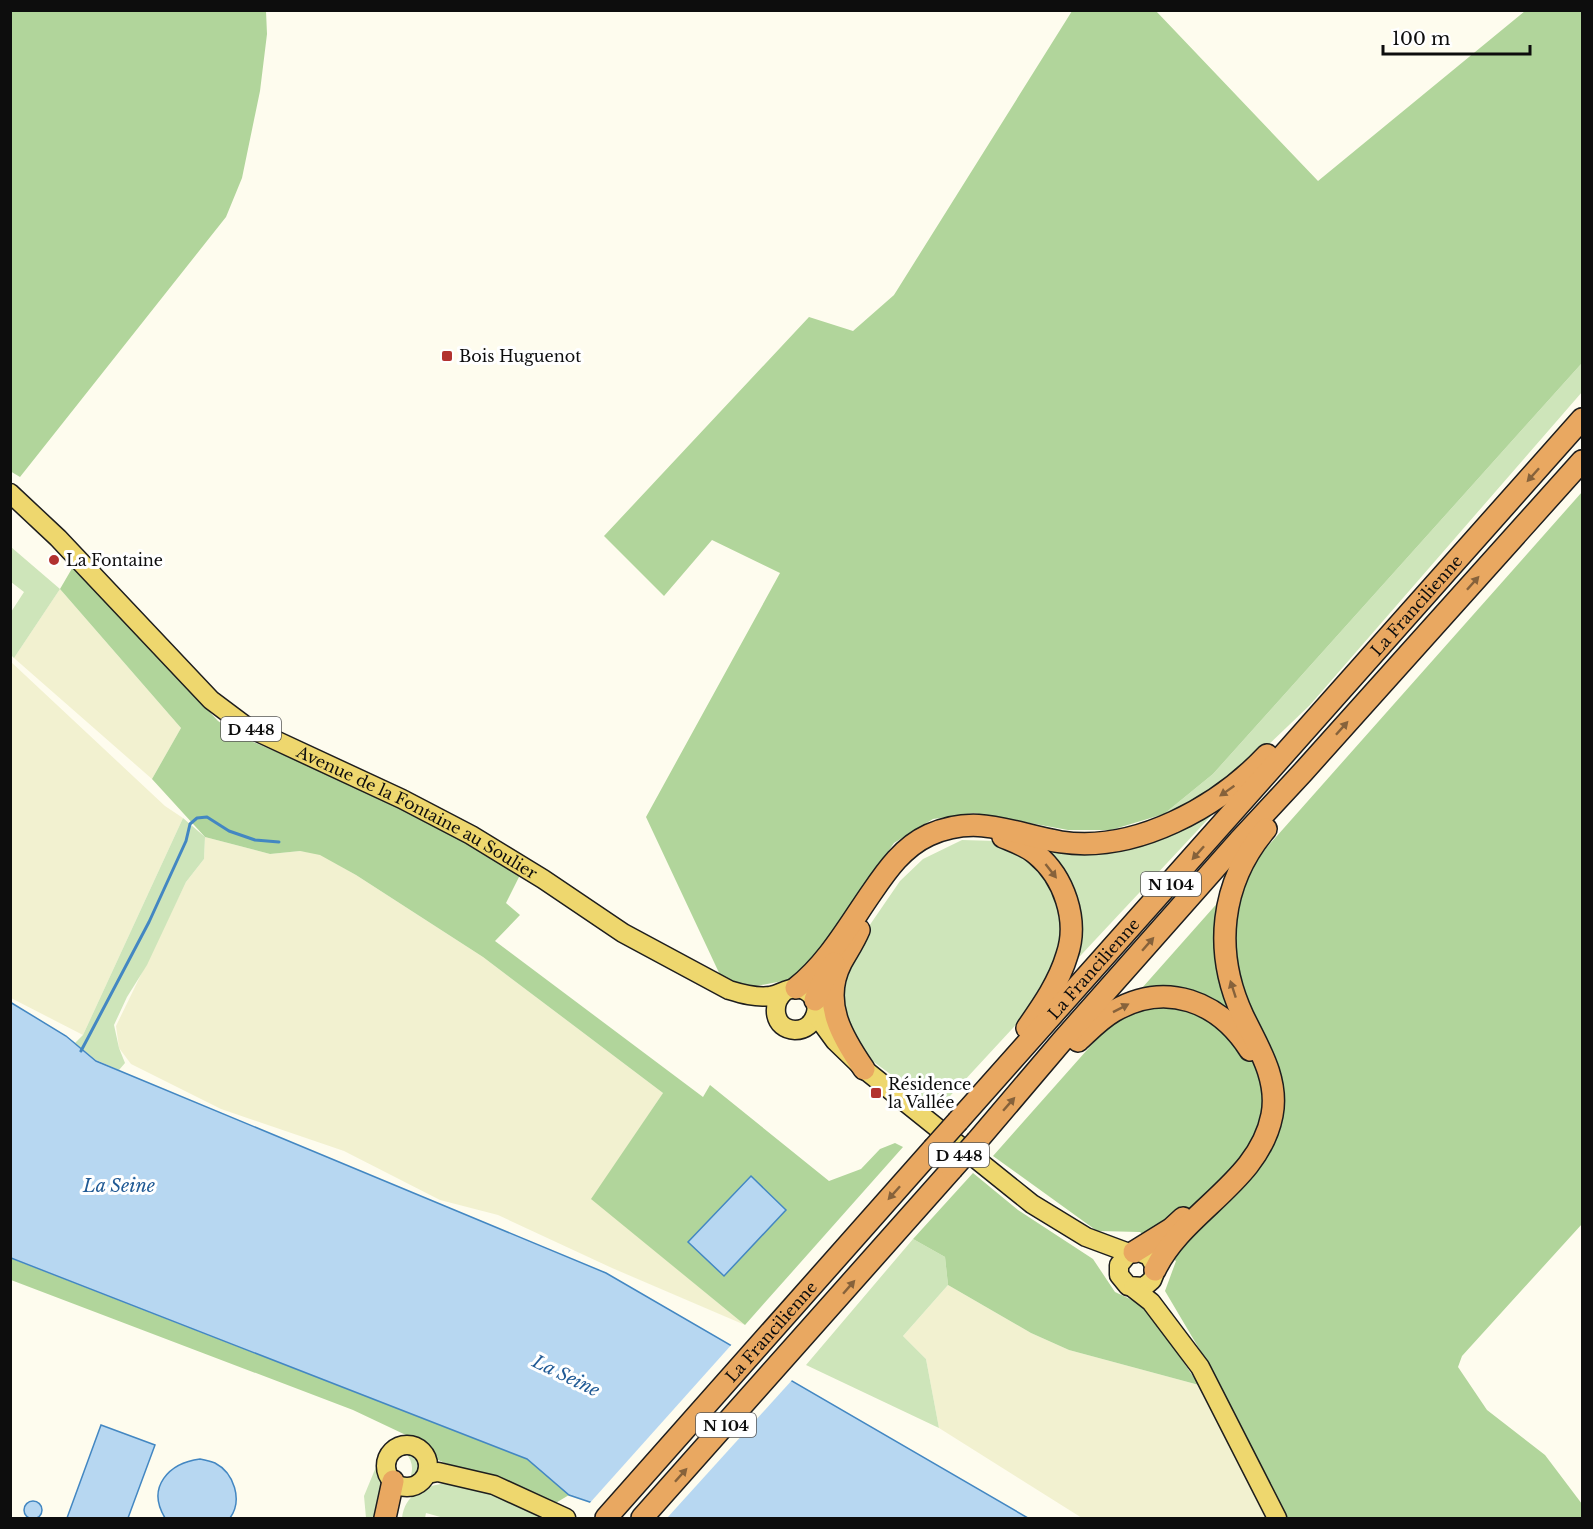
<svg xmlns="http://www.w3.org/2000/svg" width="1593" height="1529" viewBox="0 0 1593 1529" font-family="'Libre Baskerville',serif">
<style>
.farmland{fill:#f2f1d0}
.green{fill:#cee5ba}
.forest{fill:#b1d59b}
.water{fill:#b7d7f1;stroke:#4387c2;stroke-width:1.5}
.pier{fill:#fefcee}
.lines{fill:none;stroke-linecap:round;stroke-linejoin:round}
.stream{stroke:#4387c2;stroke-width:3}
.major-casing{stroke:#1e1e1e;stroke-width:21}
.highway-casing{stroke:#1e1e1e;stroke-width:24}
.major{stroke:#eed76e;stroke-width:18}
.highway{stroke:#e9a861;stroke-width:21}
.highway-bridge-casing{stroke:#1e1e1e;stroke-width:24;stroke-linecap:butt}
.highway-bridge{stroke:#e9a861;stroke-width:21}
.oneway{fill:#86623b}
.poi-dot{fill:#b23230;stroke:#fff;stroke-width:2}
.labels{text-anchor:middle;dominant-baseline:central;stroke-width:6;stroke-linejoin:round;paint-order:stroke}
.shield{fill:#fff;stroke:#565656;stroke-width:1.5}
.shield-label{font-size:15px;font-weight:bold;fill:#0d0d0d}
.poi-label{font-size:16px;fill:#0d0d0d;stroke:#fff;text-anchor:start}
.street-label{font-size:16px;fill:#0d0d0d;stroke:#fff}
.water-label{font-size:18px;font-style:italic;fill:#205a95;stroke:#fff}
</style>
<rect width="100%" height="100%" fill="#fefcee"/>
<path class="farmland" d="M 60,589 L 181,728 L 152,779 L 14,658 Z
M 10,661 L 165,806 L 183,818 L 83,1035 L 11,998 Z
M 205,837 L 270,854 L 300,851 L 320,854 L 356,875 L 483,957 L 663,1093 L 592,1199 L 745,1325 L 612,1268 L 498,1215 L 440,1200 L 344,1151 L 221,1109 L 131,1064 L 119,1048 L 116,1026 L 186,882 L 204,859 Z
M 948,1285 L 1031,1333 L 1069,1350 L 1199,1385 L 1266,1518 L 1082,1518 L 939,1428 L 926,1359 L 903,1336 Z"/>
<path class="green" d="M 1582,363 L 1582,392 L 1310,705 L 1240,772 L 1196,802 L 1164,814 L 1213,774 Z
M 11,547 L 60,589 L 14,658 L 11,655 L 11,612 L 24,592 L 11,582 Z
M 1208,809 L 1211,816 L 1067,970 L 1075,941 L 1033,849 L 1065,851 Z
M 183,818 L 205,837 L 204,859 L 186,882 L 147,965 L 127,997 L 114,1025 L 119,1048 L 125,1063 L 119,1070 L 96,1060 L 75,1043 L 83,1035 Z
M 962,840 L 997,841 L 1026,856 L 1051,881 L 1063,913 L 1059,958 L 1038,1001 L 938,1109 L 852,1046 L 837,1015 L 841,978 L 854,948 L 900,881 L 923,859 Z
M 913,1239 L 945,1257 L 948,1285 L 903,1336 L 926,1359 L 939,1428 L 806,1365 Z
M 383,1450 L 380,1461 L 386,1487 L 377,1518 L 366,1518 L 364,1496 Z
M 405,1452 C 415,1451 420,1457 423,1466 L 419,1476 L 409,1480 C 414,1470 413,1461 405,1452 Z
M 447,1483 L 491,1490 L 551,1518 L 444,1518 L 426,1513 L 425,1518 L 402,1518 C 405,1494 424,1486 447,1483 Z"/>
<path class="forest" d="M 10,11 L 266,11 L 267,34 L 260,91 L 242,178 L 226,217 L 20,477 L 10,471 Z
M 1072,11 L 1156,11 L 1318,181 L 1525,11 L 1582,11 L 1582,363 L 1213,774 L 1164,814 L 1111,830 L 1068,830 L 974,813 L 933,819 L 894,843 L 808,967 L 788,980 L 751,987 L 721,977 L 646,817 L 780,573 L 712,540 L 664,596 L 604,536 L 809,317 L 853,331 L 894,295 Z
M 1582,492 L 1582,1224 L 1462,1356 L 1458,1367 L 1487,1410 L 1545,1455 L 1582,1504 L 1582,1518 L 1287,1518 L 1217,1379 L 1165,1291 L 1176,1261 L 1140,1232 L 1097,1231 L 993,1156 Z
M 74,565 L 218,721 L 244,738 L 384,798 L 521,873 L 506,903 L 520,915 L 495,941 L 703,1097 L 710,1085 L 829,1181 L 861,1169 L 880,1149 L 895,1143 L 903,1147 L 745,1325 L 591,1199 L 663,1093 L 483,957 L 356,875 L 320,855 L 300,851 L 270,854 L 205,837 L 152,779 L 181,728 L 60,589 Z
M 973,1173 L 1018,1210 L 1093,1259 L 1115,1292 L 1145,1306 L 1199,1385 L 1069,1350 L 1031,1333 L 948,1285 L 945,1257 L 913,1239 Z
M 10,1258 L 527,1459 L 569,1495 L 554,1504 L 532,1495 L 516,1484 L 447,1464 L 436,1459 L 430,1449 L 421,1440 L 408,1436 L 353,1410 L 11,1280 Z"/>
<path class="water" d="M 10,1002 L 66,1036 L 96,1061 L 606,1273 L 1028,1518 L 637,1518 L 569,1495 L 527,1459 L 11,1258 Z
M 751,1176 L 786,1210 L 724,1276 L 688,1242 Z
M 101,1425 L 155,1445 L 128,1518 L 67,1518 Z
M 200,1459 C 205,1460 210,1461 215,1463 C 234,1473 243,1500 230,1518 L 165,1518 C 146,1487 169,1463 200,1459 Z
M24 1510a9 9 0 1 1 18 0a9 9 0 1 1-18 0Z"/>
<path class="pier" d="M 733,1343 L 793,1379 L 667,1518 L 628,1518 L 588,1505 Z"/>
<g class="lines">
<path class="stream" d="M 81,1051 L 149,922 L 186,841 L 190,824 L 197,818 L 207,817 L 229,831 L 255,840 L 279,842"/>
<g class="major-casing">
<g id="major">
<path id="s1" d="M 10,493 L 58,538 L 211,700 L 247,727 L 402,799 L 471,835 L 543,879 L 623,933 L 729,990 C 742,994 756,998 770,996 C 782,994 794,983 806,991 C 825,1002 816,1030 795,1030 C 773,1029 771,1004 784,992"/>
<path d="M 816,1015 L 835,1041 L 864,1069 L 1032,1204 L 1086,1237 L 1129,1253 L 1139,1252 L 1149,1256 L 1154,1265 L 1154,1275 L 1152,1280 L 1144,1287 L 1128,1286 L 1119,1275 L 1119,1265 L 1129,1253"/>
<path d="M 1133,1288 L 1151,1302 L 1200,1367 L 1277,1518"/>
<circle cx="407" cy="1466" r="21"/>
<path d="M 427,1474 L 438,1472 L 494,1485 L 566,1518"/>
</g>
</g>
<g class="highway-casing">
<g id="highway">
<path d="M 1003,837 C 1015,842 1027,846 1036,854 C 1064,877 1079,920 1067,955 C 1059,982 1043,1005 1027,1028"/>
<path d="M 859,930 C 854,942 847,952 841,963 C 821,1002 842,1037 864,1069"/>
<path d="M 796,988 C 828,963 849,925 872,892 C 887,870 903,847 929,835 C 978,813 1012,834 1061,842 C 1136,853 1218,807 1267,755"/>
<path d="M 815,1000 L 821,985 L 834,963"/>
<path d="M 1078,1041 C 1089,1031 1100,1019 1114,1011 C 1166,981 1219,1001 1250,1050"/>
<path id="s2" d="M 958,1121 L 1582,419"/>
<path d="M 977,1141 L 1062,1041 L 1239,841 L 1303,772 L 1582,461"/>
<path d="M 1134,1252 L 1171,1229 L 1183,1218"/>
<path d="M 1155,1270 C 1183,1211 1259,1183 1272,1115 C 1279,1079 1258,1047 1243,1016 C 1213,952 1220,883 1266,829"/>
<path d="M 385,1518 L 393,1481"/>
<path id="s3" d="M 606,1518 L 933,1149"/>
<path d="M 642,1518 L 952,1169"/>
</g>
</g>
<use href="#major" class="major"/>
<use href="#highway" class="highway"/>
<g class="highway-bridge-casing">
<path id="highway-bridge" d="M 933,1149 L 958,1121
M 952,1169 L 977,1141"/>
</g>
<use href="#highway-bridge" class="highway-bridge"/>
</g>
<defs><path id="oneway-solid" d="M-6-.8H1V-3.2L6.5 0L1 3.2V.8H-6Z" transform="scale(1.5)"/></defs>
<g class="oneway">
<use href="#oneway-solid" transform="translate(1533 475) rotate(132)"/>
<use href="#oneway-solid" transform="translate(1473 583) rotate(-48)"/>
<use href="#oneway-solid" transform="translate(1342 728) rotate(-48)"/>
<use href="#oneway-solid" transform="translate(1227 791) rotate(145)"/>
<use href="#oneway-solid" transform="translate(1198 853) rotate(132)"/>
<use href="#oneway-solid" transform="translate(1051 871) rotate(52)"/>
<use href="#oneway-solid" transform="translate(1148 944) rotate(-49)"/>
<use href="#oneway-solid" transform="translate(1233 989) rotate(-108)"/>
<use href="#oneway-solid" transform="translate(1121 1008) rotate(-27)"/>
<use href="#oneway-solid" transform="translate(1009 1104) rotate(-49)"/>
<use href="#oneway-solid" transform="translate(894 1193) rotate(132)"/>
<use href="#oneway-solid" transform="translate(849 1287) rotate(-49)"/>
<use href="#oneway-solid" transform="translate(681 1475) rotate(-48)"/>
</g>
<g class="poi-dot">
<rect x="441" y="350" width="12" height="12" rx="3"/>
<circle cx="54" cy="560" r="6"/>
<rect x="870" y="1087" width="12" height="12" rx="3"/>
</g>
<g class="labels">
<g class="shield">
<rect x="221" y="717" width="60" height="24" rx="4.5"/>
<rect x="1141" y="872" width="60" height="24" rx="4.5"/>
<rect x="929" y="1143" width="60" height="24" rx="4.5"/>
<rect x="696" y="1413" width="60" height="24" rx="4.5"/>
</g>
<g class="shield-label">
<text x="251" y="729">D 448</text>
<text x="1171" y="884">N 104</text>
<text x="959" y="1155">D 448</text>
<text x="726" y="1425">N 104</text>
</g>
<g class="poi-label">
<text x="459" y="356">Bois Huguenot</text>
<text x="66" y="560">La Fontaine</text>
<text x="888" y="1084">Résidence<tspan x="888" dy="18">la Vallée</tspan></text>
</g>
<g class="street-label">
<text stroke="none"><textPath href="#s2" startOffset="690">La Francilienne</textPath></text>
<text stroke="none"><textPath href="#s1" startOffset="524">Avenue de la Fontaine au Soulier</textPath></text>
<text stroke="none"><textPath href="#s2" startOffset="204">La Francilienne</textPath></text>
<text stroke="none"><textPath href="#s3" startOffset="249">La Francilienne</textPath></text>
</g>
<g class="water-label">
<text x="119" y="1186">La Seine</text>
<text transform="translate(566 1376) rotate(26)">La Seine</text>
</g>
</g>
<rect width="1593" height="1529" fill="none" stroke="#0d0d0d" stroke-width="24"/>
<path d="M1383 45v9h147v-9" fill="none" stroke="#0d0d0d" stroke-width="3"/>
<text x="1392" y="45" font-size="18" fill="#0d0d0d" stroke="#ffffff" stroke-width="4.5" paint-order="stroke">100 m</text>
</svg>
